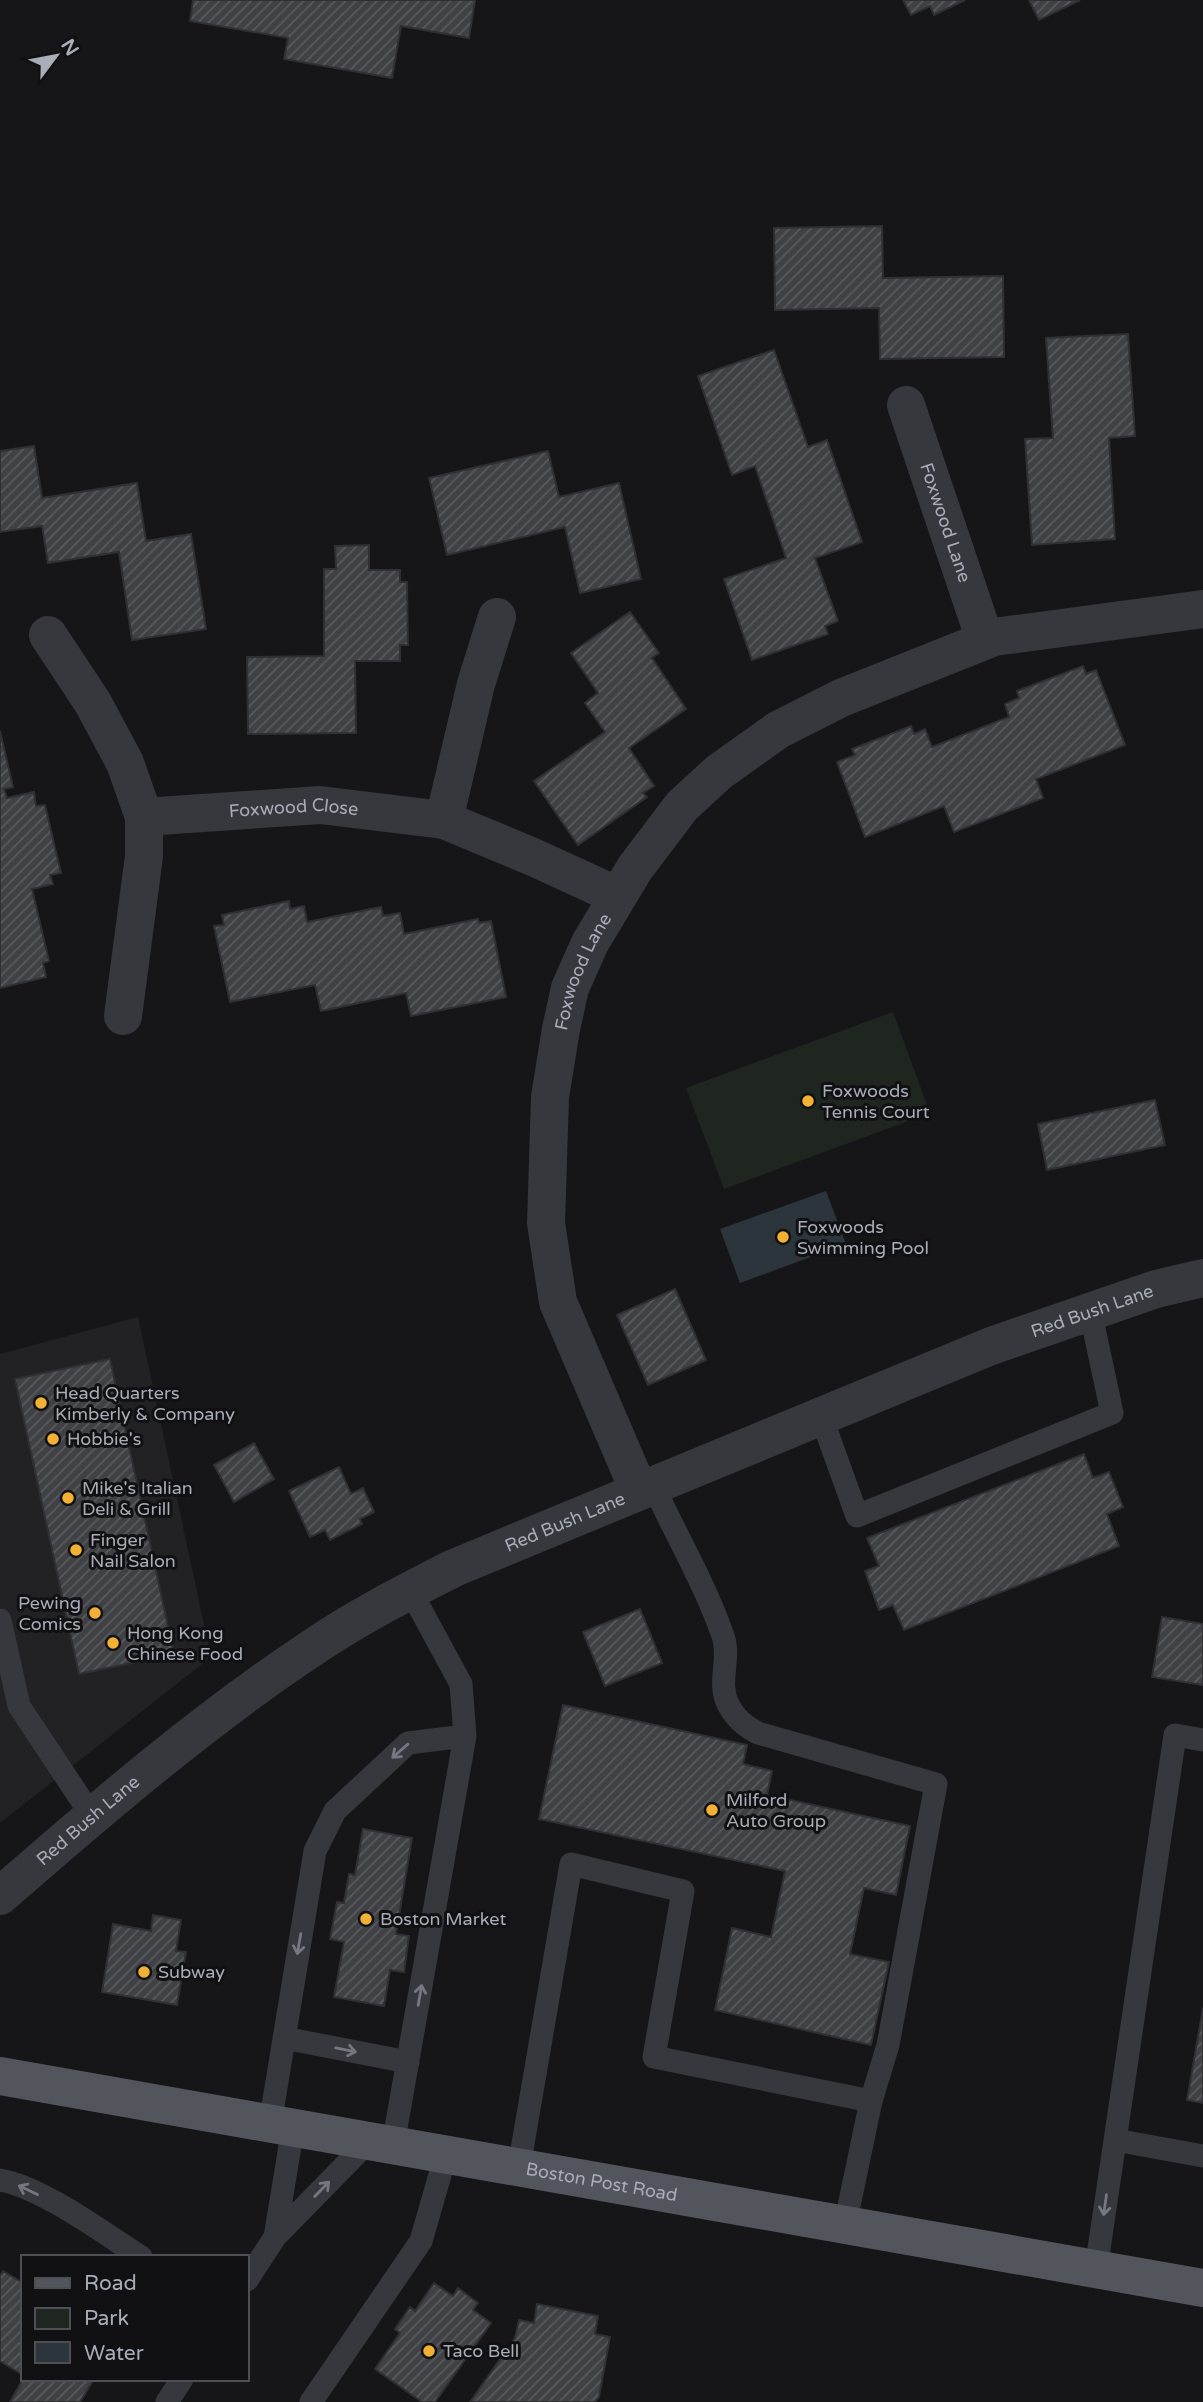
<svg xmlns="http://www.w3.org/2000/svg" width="1203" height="2402" viewBox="0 0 1203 2402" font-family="'Varela Round',sans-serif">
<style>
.built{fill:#222225}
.green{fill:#1e261f}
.water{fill:#2c353c}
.building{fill:url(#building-hatch);stroke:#303034;stroke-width:2}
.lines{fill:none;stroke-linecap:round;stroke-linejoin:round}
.service{stroke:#37383d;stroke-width:23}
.minor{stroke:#37383d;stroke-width:38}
.tertiary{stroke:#37383d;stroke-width:38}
.primary{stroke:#53555c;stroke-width:38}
.oneway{stroke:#757881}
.poi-dot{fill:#f2b134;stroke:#111113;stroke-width:2.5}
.labels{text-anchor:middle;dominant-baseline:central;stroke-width:6;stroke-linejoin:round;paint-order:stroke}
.street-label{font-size:18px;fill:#a8adb8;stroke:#111113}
.poi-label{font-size:18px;fill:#a8adb8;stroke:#111113;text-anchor:start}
</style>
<defs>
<pattern id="building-hatch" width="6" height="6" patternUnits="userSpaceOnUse" patternTransform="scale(1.75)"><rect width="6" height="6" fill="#404145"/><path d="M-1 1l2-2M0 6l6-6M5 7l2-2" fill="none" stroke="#595a5e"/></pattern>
</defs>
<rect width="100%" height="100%" fill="#161618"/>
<path class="built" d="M 138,1317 L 211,1657 L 0,1823 L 0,1354 Z"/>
<path class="green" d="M 893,1012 L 930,1113 L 724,1189 L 686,1088 Z"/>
<path class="water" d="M 826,1191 L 846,1244 L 740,1283 L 720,1229 Z"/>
<path class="building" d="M 193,0 L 475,0 L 469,38 L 401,26 L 392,78 L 284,59 L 288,38 L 190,21 Z
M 903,0 L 965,0 L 934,15 L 930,6 L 911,15 Z
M 1029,0 L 1080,0 L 1039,20 Z
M 882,226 L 883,278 L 1003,276 L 1004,357 L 880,359 L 879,308 L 775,310 L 774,228 Z
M 1128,334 L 1135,436 L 1109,438 L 1115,539 L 1032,545 L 1025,439 L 1053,438 L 1046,338 Z
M 774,350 L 808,447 L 827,440 L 862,542 L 815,558 L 838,621 L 825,626 L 828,634 L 752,660 L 724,579 L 786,558 L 755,466 L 732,475 L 698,376 Z
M 34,446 L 42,498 L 137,483 L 146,541 L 191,534 L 206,629 L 132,640 L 119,552 L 48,563 L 42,526 L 0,532 L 0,451 Z
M 548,451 L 559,497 L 619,483 L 641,579 L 580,593 L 565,527 L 447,555 L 429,478 Z
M 369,545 L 369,570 L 400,570 L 400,582 L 407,582 L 408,645 L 400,645 L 400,661 L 355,661 L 356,733 L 248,734 L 247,657 L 324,656 L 324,569 L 336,569 L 335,546 Z
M 630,612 L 659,653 L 652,658 L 686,709 L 629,748 L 654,786 L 643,793 L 647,797 L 578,845 L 534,781 L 605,732 L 585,703 L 598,693 L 571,653 Z
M 1083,666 L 1086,674 L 1096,670 L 1125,745 L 1036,779 L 1043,798 L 954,832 L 944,806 L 865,837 L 837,762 L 855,755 L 852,749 L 911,726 L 914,734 L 925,729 L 932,747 L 1009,717 L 1005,704 L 1019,698 L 1017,691 Z
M 0,731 L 13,787 L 4,789 L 7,798 L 34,792 L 36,806 L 45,805 L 61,873 L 50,875 L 53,884 L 32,889 L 49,961 L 43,963 L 46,977 L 0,988 Z
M 289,901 L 290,909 L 304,906 L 307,922 L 381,907 L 383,916 L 400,913 L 404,934 L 478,919 L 479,923 L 491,921 L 506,997 L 411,1016 L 406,993 L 321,1011 L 315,985 L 230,1002 L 214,926 L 224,925 L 222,915 Z
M 1155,1100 L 1165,1145 L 1047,1170 L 1038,1124 Z
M 675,1289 L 706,1360 L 648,1385 L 617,1315 Z
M 110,1359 L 174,1654 L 79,1674 L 15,1379 Z
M 254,1443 L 274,1479 L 234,1502 L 214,1465 Z
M 1084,1454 L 1093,1478 L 1109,1472 L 1123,1507 L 1107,1514 L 1119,1546 L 904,1630 L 893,1605 L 879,1610 L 865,1571 L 879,1566 L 867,1538 Z
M 339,1467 L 351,1494 L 363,1488 L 374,1512 L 360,1519 L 362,1524 L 330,1540 L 325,1530 L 310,1537 L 289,1491 Z
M 640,1609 L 662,1663 L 605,1686 L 583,1632 Z
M 1162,1617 L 1203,1624 L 1203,1685 L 1152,1677 Z
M 563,1705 L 747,1745 L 743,1764 L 772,1771 L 767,1795 L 910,1826 L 896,1895 L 864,1888 L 850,1954 L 889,1962 L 871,2045 L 715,2010 L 732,1928 L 771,1937 L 785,1871 L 539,1819 Z
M 363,1829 L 412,1838 L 396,1934 L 409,1936 L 404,1972 L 390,1970 L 384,2006 L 334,1997 L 344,1942 L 330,1939 L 337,1902 L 344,1903 L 349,1874 L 355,1875 Z
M 153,1915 L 181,1920 L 176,1951 L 186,1952 L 177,2005 L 102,1992 L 113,1924 L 151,1931 Z
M 1203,2008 L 1203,2103 L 1187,2100 Z
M 3,2271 L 23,2283 L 23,2375 L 0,2361 L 0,2276 Z
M 434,2283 L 453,2296 L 458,2288 L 478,2303 L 473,2310 L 491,2323 L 435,2402 L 422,2402 L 375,2369 L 400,2333 L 395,2329 L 410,2307 L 415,2311 Z
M 537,2304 L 598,2316 L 595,2334 L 610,2337 L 599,2397 L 595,2402 L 470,2402 L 515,2338 L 519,2320 L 534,2323 Z
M 23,2379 L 94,2379 L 80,2402 L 10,2402 Z"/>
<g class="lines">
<path class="service" d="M 821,1416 L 857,1516 L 1112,1413 L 1090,1310
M 653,1485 C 676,1535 705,1584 723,1636 C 731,1658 717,1683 728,1704 C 735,1718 744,1726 758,1733 L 936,1784 L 888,2045 L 871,2101
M 0,1620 L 19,1706 L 92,1816
M 284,2038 L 408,2062
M 270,2124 L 315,1851 L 335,1811 L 408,1743 L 465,1736
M 1115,2140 L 1203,2156
M 393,2145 L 465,1736 L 461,1684 L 410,1590
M 519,2167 L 571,1864 L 683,1891 L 654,2057 L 871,2101 L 845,2225
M 0,2180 C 40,2186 105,2234 141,2257
M 275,2237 L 293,2128
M 1096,2269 L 1175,1735 L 1203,1740
M 247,2280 L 275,2237 L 369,2141
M 167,2402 L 182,2379
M 311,2402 L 421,2241 L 446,2154"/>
<g class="minor">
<path id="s1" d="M 906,405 L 985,640"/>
<path d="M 48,635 L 93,703 L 125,763 L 144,817 L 144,856 L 123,1016"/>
<path id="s2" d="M 144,817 L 320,805 L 444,820 L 533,857 L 618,896"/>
<path d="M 444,820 L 476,684 L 497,617"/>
<path id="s3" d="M 639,1491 L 558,1302 L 546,1223 L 550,1097 L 561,1029 L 570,988 L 590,943 L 635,868 L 682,806 L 719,772 L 778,730 L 841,698 L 994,637 L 1203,609"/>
</g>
<path class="tertiary" id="s4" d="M 0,1896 C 101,1808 203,1720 315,1646 C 359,1616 407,1592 454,1568 L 991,1346 L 1156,1289 L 1203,1278"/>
<path class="primary" id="s5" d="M 0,2076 L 1203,2288"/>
</g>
<defs><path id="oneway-shaft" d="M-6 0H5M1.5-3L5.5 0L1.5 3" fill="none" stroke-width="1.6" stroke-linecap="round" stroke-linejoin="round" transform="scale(1.75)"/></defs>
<g class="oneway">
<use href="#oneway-shaft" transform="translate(400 1751) rotate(139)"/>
<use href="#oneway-shaft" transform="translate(299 1944) rotate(100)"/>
<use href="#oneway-shaft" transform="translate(420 1995) rotate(-80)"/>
<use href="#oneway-shaft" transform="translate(346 2050) rotate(11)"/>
<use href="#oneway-shaft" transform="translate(322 2189) rotate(-46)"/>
<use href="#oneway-shaft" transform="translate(28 2190) rotate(-154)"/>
<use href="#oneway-shaft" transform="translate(1105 2205) rotate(98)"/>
</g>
<g class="poi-dot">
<circle cx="808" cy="1101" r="7"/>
<circle cx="783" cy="1237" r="7"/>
<circle cx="41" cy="1403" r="7"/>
<circle cx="53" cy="1439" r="7"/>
<circle cx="68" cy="1498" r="7"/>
<circle cx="76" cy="1550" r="7"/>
<circle cx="95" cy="1613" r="7"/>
<circle cx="113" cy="1643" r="7"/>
<circle cx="712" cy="1810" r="7"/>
<circle cx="366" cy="1919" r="7"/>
<circle cx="144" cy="1972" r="7"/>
<circle cx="429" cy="2351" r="7"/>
</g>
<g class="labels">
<g class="street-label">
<text stroke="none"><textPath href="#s1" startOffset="124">Foxwood Lane</textPath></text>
<text stroke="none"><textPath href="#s2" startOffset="150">Foxwood Close</textPath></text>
<text stroke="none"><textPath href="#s3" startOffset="542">Foxwood Lane</textPath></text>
<text stroke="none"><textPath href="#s4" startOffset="1250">Red Bush Lane</textPath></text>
<text stroke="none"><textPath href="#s4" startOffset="682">Red Bush Lane</textPath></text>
<text stroke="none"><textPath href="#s4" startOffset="116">Red Bush Lane</textPath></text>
<text stroke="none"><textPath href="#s5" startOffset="611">Boston Post Road</textPath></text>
</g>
<g class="poi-label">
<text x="822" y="1091">Foxwoods<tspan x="822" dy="21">Tennis Court</tspan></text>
<text x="797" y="1227">Foxwoods<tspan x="797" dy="21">Swimming Pool</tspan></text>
<text x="55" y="1393">Head Quarters<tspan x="55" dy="21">Kimberly &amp; Company</tspan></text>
<text x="67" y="1439">Hobbie's</text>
<text x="82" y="1488">Mike's Italian<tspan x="82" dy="21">Deli &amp; Grill</tspan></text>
<text x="90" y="1540">Finger<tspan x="90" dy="21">Nail Salon</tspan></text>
<text x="81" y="1603" text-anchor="end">Pewing<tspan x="81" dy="21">Comics</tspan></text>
<text x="127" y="1633">Hong Kong<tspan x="127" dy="21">Chinese Food</tspan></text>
<text x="726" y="1800">Milford<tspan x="726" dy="21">Auto Group</tspan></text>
<text x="380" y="1919">Boston Market</text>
<text x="158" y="1972">Subway</text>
<text x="443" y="2351">Taco Bell</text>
</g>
</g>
<rect x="21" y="2255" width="228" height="126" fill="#111113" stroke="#4d4f55" stroke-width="2"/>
<rect x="35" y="2278" width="35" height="10" fill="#53555c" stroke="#4d4f55" stroke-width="2"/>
<text x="84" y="2290" font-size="21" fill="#a8adb8">Road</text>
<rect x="35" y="2308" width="35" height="21" fill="#1e261f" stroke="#4d4f55" stroke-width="2"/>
<text x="84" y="2325" font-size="21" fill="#a8adb8">Park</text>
<rect x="35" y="2342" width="35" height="21" fill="#2c353c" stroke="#4d4f55" stroke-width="2"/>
<text x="84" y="2360" font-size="21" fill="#a8adb8">Water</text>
<g transform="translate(56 56) rotate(58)" stroke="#111113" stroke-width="5" paint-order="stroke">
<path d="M0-5L12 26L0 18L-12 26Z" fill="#a8adb8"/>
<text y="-10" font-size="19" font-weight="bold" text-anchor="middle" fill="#a8adb8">N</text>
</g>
</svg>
